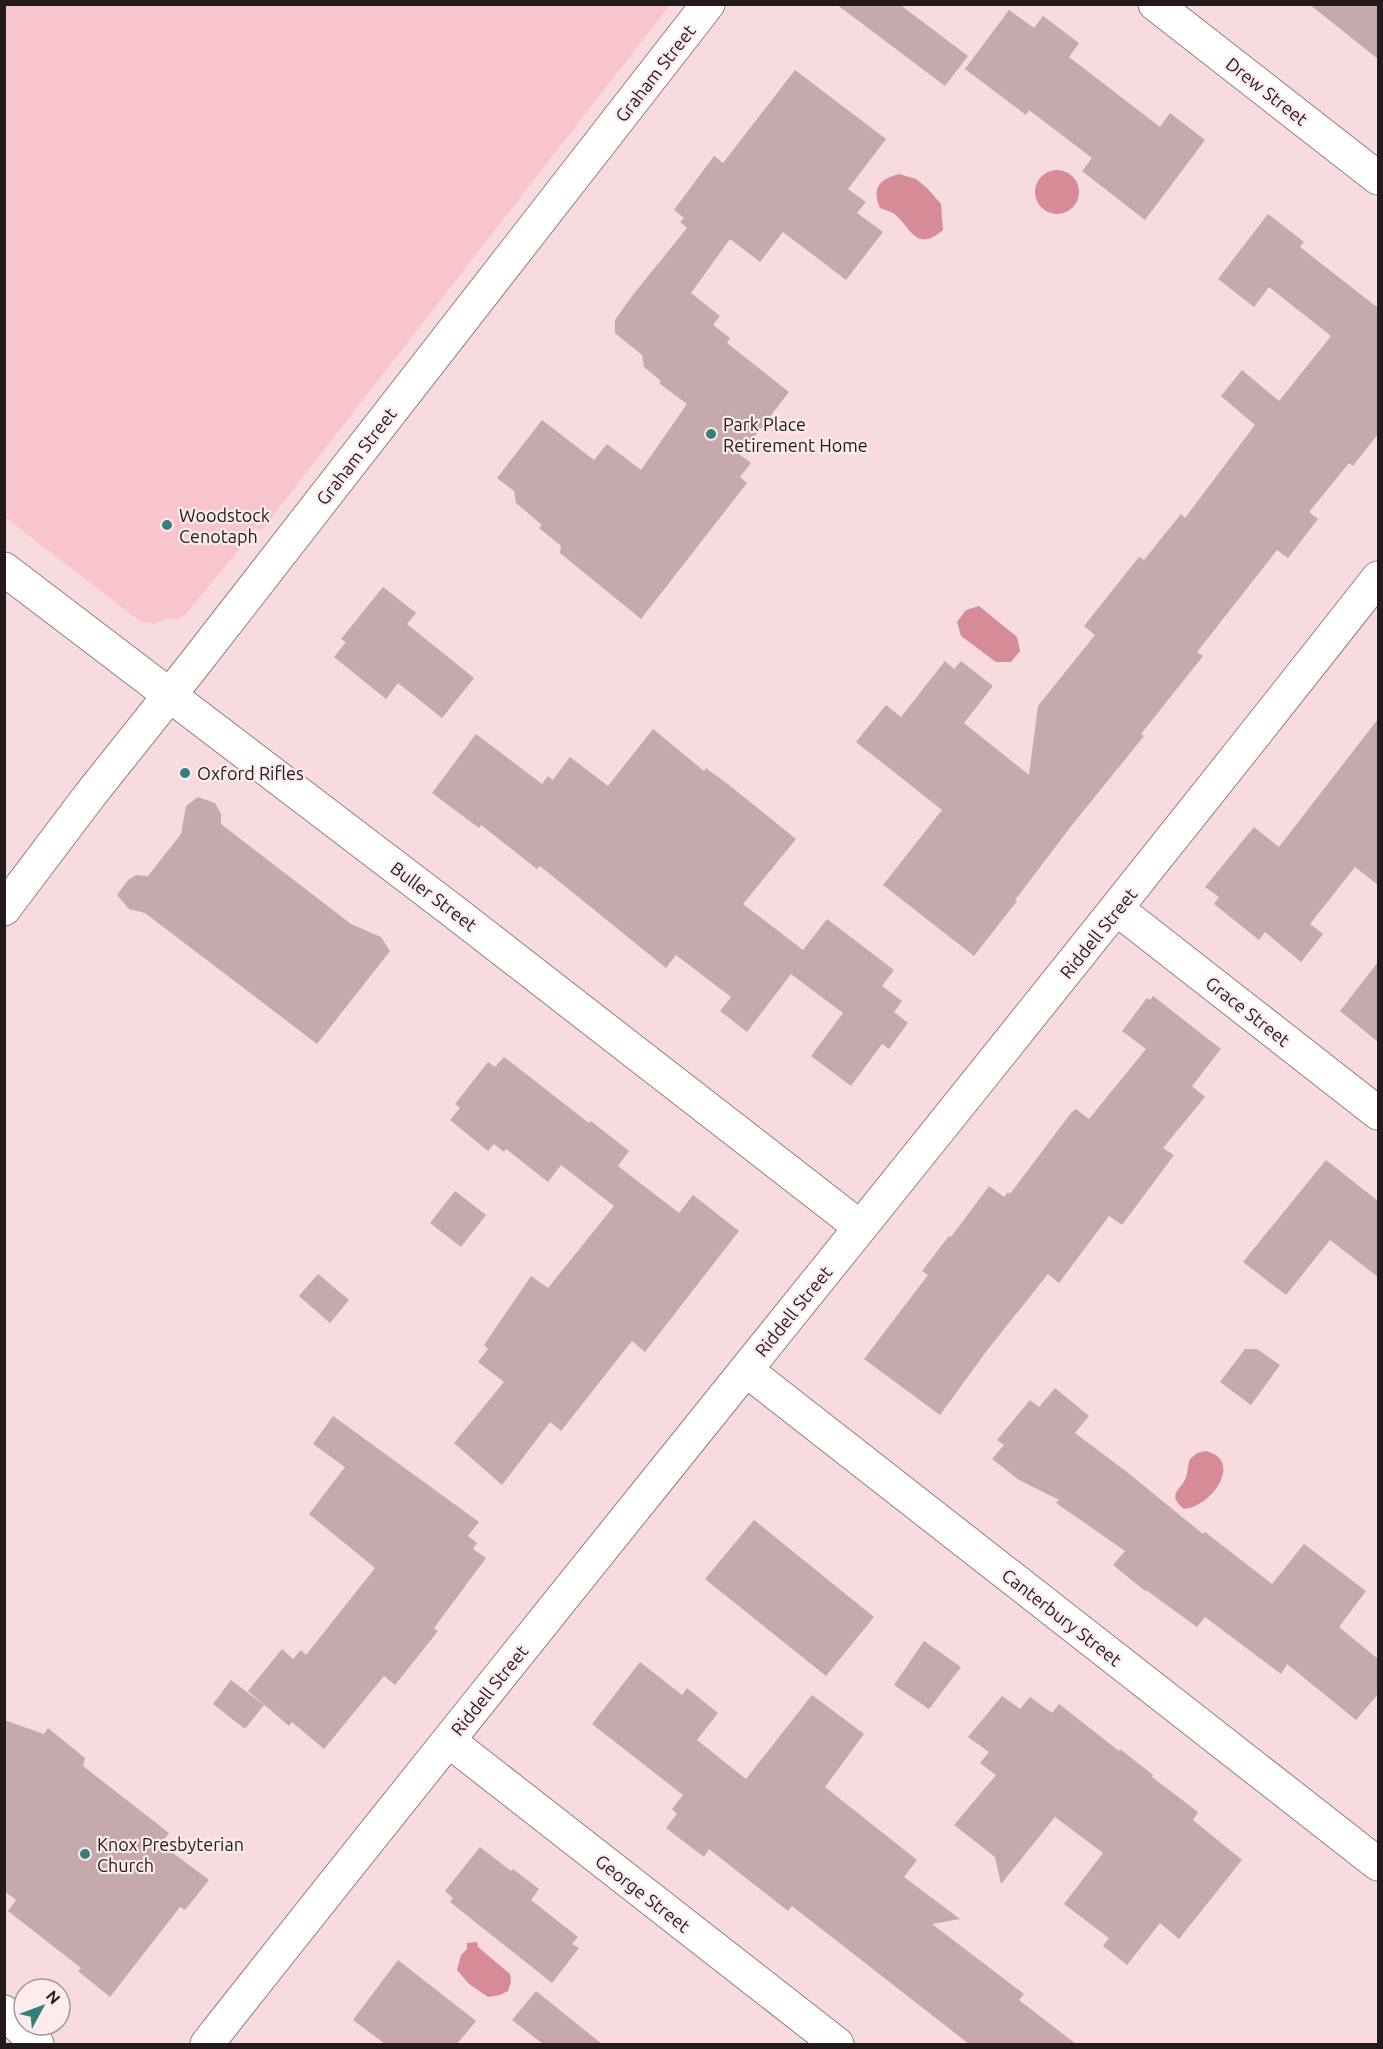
<svg xmlns="http://www.w3.org/2000/svg" width="1383" height="2049" viewBox="0 0 1383 2049" font-family="Ubuntu,sans-serif">
<style>
.green{fill:#f7c5cb}
.water{fill:#d58c97}
.building{fill:#c5a9ac}
.lines{fill:none;stroke-linecap:round;stroke-linejoin:round}
.street-casing{stroke:#977d80;stroke-width:35}
.street{stroke:#fff;stroke-width:33}
.poi-dot{fill:#377f7b;stroke:#fdebed;stroke-width:2}
.labels{text-anchor:middle;dominant-baseline:central;stroke-width:4.5;stroke-linejoin:round;paint-order:stroke}
.street-label{font-size:18px;fill:#241a1b;stroke:#fdebed}
.poi-label{font-size:18px;fill:#241a1b;stroke:#fdebed;text-anchor:start}
</style>
<rect width="100%" height="100%" fill="#f8dbde"/>
<path class="green" d="M 4,5 L 5,4 L 670,5 L 261,531 L 256,527 L 235,554 L 235,557 L 232,558 L 186,614 L 177,620 L 166,618 L 155,624 L 140,621 L 129,613 L 5,517 Z"/>
<path class="water" d="M1035 192a22 22 0 1 1 44 0a22 22 0 1 1-44 0Z
M 899,174 L 916,179 L 927,188 L 941,204 L 943,230 C 915,254 911,226 893,213 C 890,211 884,210 880,208 C 871,188 880,179 899,174 Z
M 979,606 L 1017,637 L 1020,651 L 1011,662 L 996,662 L 961,636 L 957,622 L 966,610 Z
M 1206,1451 C 1245,1461 1210,1508 1184,1509 C 1164,1492 1184,1490 1187,1474 C 1188,1469 1188,1464 1190,1459 L 1197,1453 Z
M 477,1942 L 478,1947 L 510,1974 L 511,1982 L 508,1991 L 500,1995 L 488,1997 L 469,1984 L 457,1970 L 461,1955 L 467,1949 L 467,1943 Z"/>
<path class="building" d="M 836,4 L 899,4 L 968,56 L 945,86 Z
M 1309,4 L 1378,4 L 1378,59 Z
M 1009,10 L 1034,28 L 1043,16 L 1079,43 L 1069,57 L 1160,127 L 1170,113 L 1205,140 L 1145,220 L 1082,171 L 1092,158 L 1029,110 L 1026,115 L 965,69 Z
M 795,70 L 886,139 L 848,189 L 866,202 L 857,213 L 883,232 L 846,280 L 783,232 L 760,262 L 730,239 L 691,293 L 720,316 L 713,325 L 730,338 L 727,343 L 789,392 L 740,455 L 751,463 L 740,477 L 747,483 L 641,619 L 560,553 L 561,546 L 539,528 L 542,525 L 516,503 L 514,491 L 497,478 L 542,420 L 594,460 L 607,444 L 641,470 L 687,404 L 659,383 L 661,381 L 644,367 L 642,355 L 615,333 L 615,320 L 632,296 L 687,228 L 680,222 L 684,218 L 674,210 L 714,156 L 723,163 Z
M 1268,214 L 1304,242 L 1300,247 L 1378,308 L 1378,434 L 1353,466 L 1349,463 L 1309,512 L 1318,519 L 1288,558 L 1277,550 L 1197,652 L 1203,656 L 1141,734 L 1144,736 L 1072,825 L 1015,900 L 1017,901 L 974,956 L 883,885 L 942,810 L 856,742 L 886,705 L 901,717 L 945,661 L 954,669 L 961,661 L 993,686 L 964,723 L 1029,775 L 1038,706 L 1095,635 L 1084,626 L 1139,557 L 1144,560 L 1181,514 L 1185,518 L 1255,425 L 1221,396 L 1242,370 L 1279,401 L 1331,336 L 1269,287 L 1254,307 L 1218,279 Z
M 383,587 L 416,613 L 407,624 L 474,678 L 442,718 L 398,683 L 386,699 L 334,657 L 346,642 L 341,639 Z
M 1378,719 L 1378,885 L 1355,867 L 1310,924 L 1323,934 L 1301,962 L 1265,932 L 1259,940 L 1214,904 L 1219,897 L 1205,887 L 1254,827 L 1279,847 Z
M 653,729 L 704,771 L 706,768 L 729,785 L 796,839 L 743,904 L 803,950 L 827,919 L 894,970 L 882,986 L 902,1001 L 894,1012 L 908,1023 L 889,1049 L 882,1044 L 851,1086 L 811,1056 L 843,1013 L 791,974 L 747,1032 L 720,1011 L 731,997 L 676,955 L 666,968 L 540,866 L 537,869 L 481,825 L 479,828 L 432,793 L 476,734 L 542,784 L 548,776 L 553,780 L 570,757 L 608,786 Z
M 198,797 L 215,803 L 221,814 L 221,824 L 351,924 L 381,937 L 390,951 L 317,1044 L 145,913 L 129,909 L 117,895 L 128,880 L 136,875 L 148,876 L 181,834 L 186,806 Z
M 1378,962 L 1378,1042 L 1340,1011 Z
M 1153,996 L 1221,1049 L 1192,1086 L 1205,1097 L 1163,1148 L 1174,1155 L 1122,1225 L 1109,1216 L 1059,1283 L 1048,1274 L 985,1353 L 940,1415 L 864,1359 L 928,1275 L 922,1271 L 949,1236 L 951,1237 L 989,1186 L 1004,1197 L 1008,1192 L 1010,1194 L 1071,1113 L 1076,1109 L 1089,1119 L 1146,1049 L 1122,1031 L 1147,998 L 1150,1000 Z
M 504,1057 L 589,1123 L 591,1121 L 629,1151 L 618,1166 L 679,1213 L 693,1195 L 739,1231 L 645,1352 L 632,1341 L 561,1431 L 550,1422 L 502,1485 L 454,1443 L 504,1382 L 478,1362 L 488,1349 L 484,1345 L 531,1276 L 548,1288 L 614,1206 L 561,1165 L 548,1182 L 506,1149 L 504,1152 L 494,1144 L 488,1151 L 450,1120 L 460,1108 L 455,1104 L 488,1062 L 495,1067 Z
M 1326,1160 L 1378,1201 L 1378,1277 L 1330,1240 L 1286,1295 L 1243,1262 Z
M 455,1191 L 486,1215 L 461,1247 L 430,1223 Z
M 318,1274 L 349,1300 L 330,1323 L 299,1296 Z
M 1245,1349 L 1257,1349 L 1280,1365 L 1251,1405 L 1220,1382 Z
M 1055,1388 L 1089,1416 L 1075,1433 L 1127,1472 L 1203,1534 L 1205,1532 L 1272,1584 L 1304,1544 L 1366,1591 L 1339,1627 L 1378,1659 L 1378,1694 L 1356,1720 L 1287,1664 L 1281,1674 L 1205,1617 L 1197,1627 L 1146,1590 L 1145,1591 L 1113,1565 L 1125,1551 L 1056,1503 L 1059,1500 L 1019,1480 L 992,1459 L 1004,1445 L 997,1440 L 1030,1400 L 1039,1407 Z
M 333,1416 L 479,1522 L 468,1536 L 477,1543 L 473,1549 L 486,1558 L 434,1628 L 438,1631 L 395,1685 L 384,1676 L 324,1749 L 292,1722 L 289,1726 L 248,1691 L 282,1649 L 293,1659 L 301,1650 L 306,1655 L 375,1568 L 309,1514 L 345,1467 L 313,1444 Z
M 754,1520 L 874,1617 L 826,1676 L 705,1579 Z
M 924,1641 L 961,1667 L 929,1709 L 894,1685 Z
M 640,1662 L 682,1695 L 687,1688 L 718,1713 L 697,1740 L 746,1779 L 812,1695 L 864,1734 L 825,1787 L 917,1860 L 904,1877 L 960,1919 L 932,1924 L 1024,1994 L 1019,2000 L 1076,2044 L 969,2044 L 792,1906 L 788,1911 L 709,1849 L 704,1857 L 666,1828 L 677,1814 L 672,1809 L 683,1795 L 592,1724 Z
M 231,1680 L 264,1705 L 245,1729 L 213,1704 Z
M 1002,1696 L 1020,1709 L 1030,1697 L 1052,1713 L 1059,1704 L 1119,1751 L 1120,1749 L 1153,1775 L 1152,1777 L 1198,1812 L 1193,1820 L 1242,1860 L 1179,1939 L 1160,1923 L 1127,1965 L 1103,1946 L 1109,1938 L 1064,1904 L 1103,1853 L 1055,1817 L 1001,1884 L 995,1857 L 954,1825 L 996,1775 L 980,1763 L 989,1752 L 968,1737 Z
M 4,1720 L 44,1734 L 48,1728 L 85,1758 L 83,1766 L 169,1833 L 161,1844 L 209,1880 L 185,1910 L 180,1907 L 110,1997 L 78,1971 L 81,1968 L 8,1911 L 16,1900 L 4,1891 Z
M 480,1847 L 511,1871 L 513,1869 L 539,1889 L 531,1900 L 578,1937 L 572,1944 L 579,1948 L 552,1983 L 450,1902 L 453,1898 L 445,1891 Z
M 398,1960 L 476,2021 L 457,2044 L 385,2044 L 353,2020 Z
M 536,1991 L 602,2044 L 543,2044 L 512,2020 Z"/>
<g class="lines">
<g class="street-casing">
<path id="street" d="M 1155,4 L 1378,178
M 4,569 L 453,911 L 860,1227
M 4,909 L 90,795 L 192,667 L 708,4
M 1117,909 L 1378,1113
M 746,1370 L 1378,1864
M 449,1741 L 837,2044
M 4,2012 L 37,2044
M 207,2044 C 594,1553 992,1070 1378,578"/>
</g>
<use href="#street" class="street"/>
</g>
<g class="poi-dot">
<circle cx="711" cy="434" r="6"/>
<circle cx="167" cy="525" r="6"/>
<circle cx="185" cy="773" r="6"/>
<circle cx="85" cy="1854" r="6"/>
</g>
<g class="labels">
<g class="street-label">
<text transform="translate(655 73) rotate(-52)">Graham Street</text>
<text transform="translate(1267 91) rotate(38)">Drew Street</text>
<text transform="translate(356 456) rotate(-52)">Graham Street</text>
<text transform="translate(434 896) rotate(37)">Buller Street</text>
<text transform="translate(1098 933) rotate(-51)">Riddell Street</text>
<text transform="translate(1248 1011) rotate(38)">Grace Street</text>
<text transform="translate(793 1311) rotate(-51)">Riddell Street</text>
<text transform="translate(1062 1617) rotate(38)">Canterbury Street</text>
<text transform="translate(489 1690) rotate(-51)">Riddell Street</text>
<text transform="translate(643 1893) rotate(38)">George Street</text>
</g>
<g class="poi-label">
<text x="723" y="424">Park Place<tspan x="723" dy="21">Retirement Home</tspan></text>
<text x="179" y="515">Woodstock<tspan x="179" dy="21">Cenotaph</tspan></text>
<text x="197" y="773">Oxford Rifles</text>
<text x="97" y="1844">Knox Presbyterian<tspan x="97" dy="21">Church</tspan></text>
</g>
</g>
<rect width="1383" height="2049" fill="none" stroke="#241a1b" stroke-width="12"/>
<g transform="translate(42 2007) rotate(49)"><circle r="28" fill="#fdebed" stroke="#a69799" stroke-width="1.5"/>
<path d="M0-4.5L10 22L0 15L-10 22Z" fill="#377f7b"/>
<text y="-9" font-size="16" font-weight="bold" text-anchor="middle" fill="#241a1b">N</text>
</g>
</svg>
